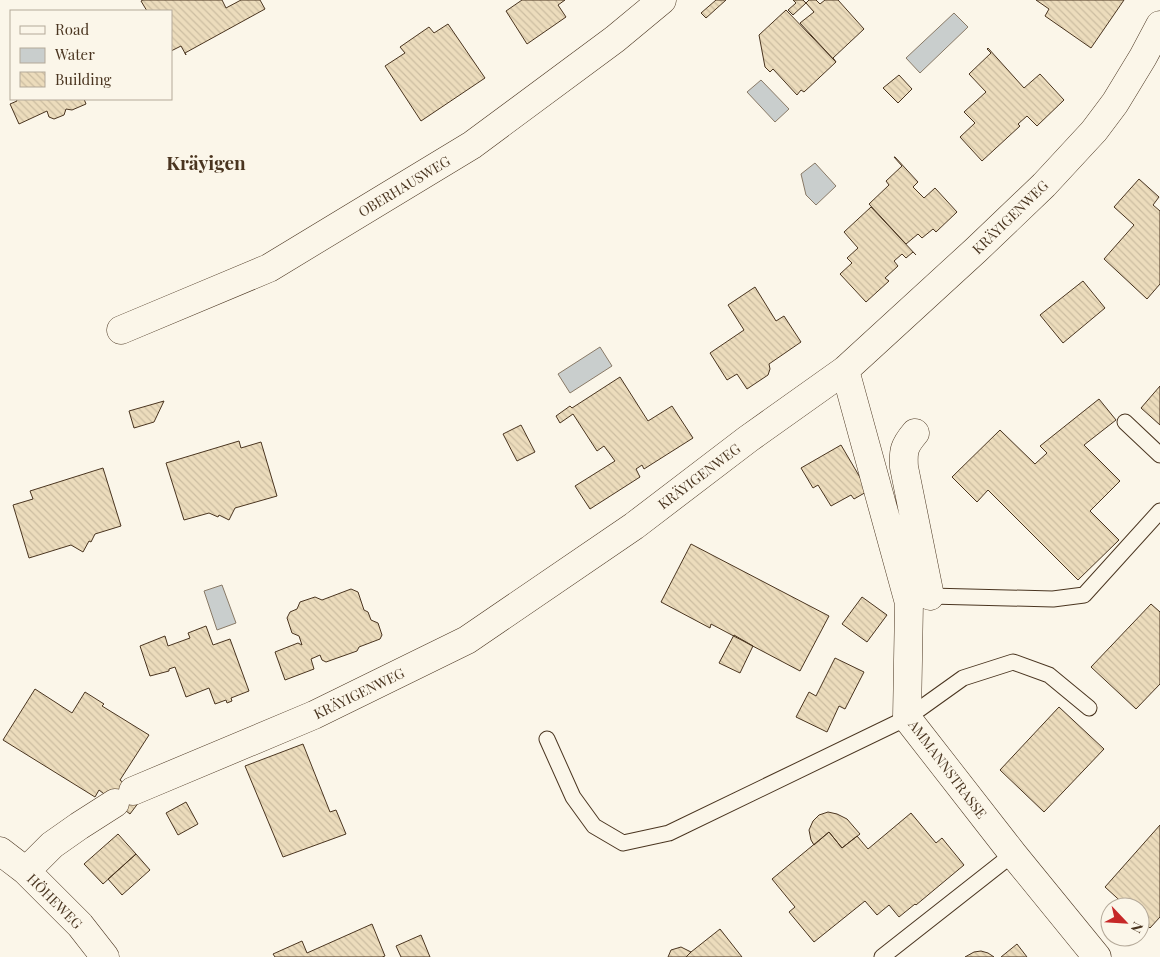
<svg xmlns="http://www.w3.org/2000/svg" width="1160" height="957" viewBox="0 0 1160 957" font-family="'Playfair Display',serif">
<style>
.water{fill:#c9cecd;stroke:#887966}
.building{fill:url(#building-back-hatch);stroke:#4a3520}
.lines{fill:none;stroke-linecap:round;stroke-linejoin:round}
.service-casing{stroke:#4a3520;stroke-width:17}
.minor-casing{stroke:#4a3520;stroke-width:29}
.service{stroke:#fbf6e9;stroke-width:15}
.minor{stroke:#fbf6e9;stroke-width:28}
.labels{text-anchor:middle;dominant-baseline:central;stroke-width:4;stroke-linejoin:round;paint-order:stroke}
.street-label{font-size:14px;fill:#4a3520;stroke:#fbf6e9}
.district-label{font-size:19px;font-weight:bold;fill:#4a3520;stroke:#fbf6e9}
</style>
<defs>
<pattern id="building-back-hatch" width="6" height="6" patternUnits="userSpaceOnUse" patternTransform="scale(1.25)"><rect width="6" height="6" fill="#ecdcbc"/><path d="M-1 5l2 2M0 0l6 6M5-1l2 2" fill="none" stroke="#ccbda1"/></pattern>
</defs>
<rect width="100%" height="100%" fill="#fbf6e9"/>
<path class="water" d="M 954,13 L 968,27 L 920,73 L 906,58 Z
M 761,80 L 789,109 L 775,122 L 747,92 Z
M 815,163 L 836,186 L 816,205 L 806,195 L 801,174 Z
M 600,347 L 612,366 L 570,393 L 558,374 Z
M 222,585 L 236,623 L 217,630 L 204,591 Z"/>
<path class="building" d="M 143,0 L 222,0 L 226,8 L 241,0 L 260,0 L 265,9 L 185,53 L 186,55 L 181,46 L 171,51 L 171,11 L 147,11 L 141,1 Z
M 522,0 L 565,0 L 558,5 L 566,17 L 527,44 L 506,11 Z
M 716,0 L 726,0 L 706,18 L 701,13 Z
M 793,0 L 803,0 L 806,3 L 793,15 L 788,10 L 796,3 Z
M 809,0 L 816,0 L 820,4 L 825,0 L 838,0 L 864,29 L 833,58 L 836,62 L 800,23 L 814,12 L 806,3 Z
M 1036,0 L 1124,0 L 1091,48 L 1045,16 L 1049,9 Z
M 786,10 L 836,62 L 804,92 L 801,90 L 797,95 L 773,69 L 770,72 L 765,67 L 759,35 Z
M 448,24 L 485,78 L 421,121 L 385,66 L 405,53 L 400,47 L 429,27 L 434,33 Z
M 988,48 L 1024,88 L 1040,74 L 1064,100 L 1037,126 L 1027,116 L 1018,124 L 1020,126 L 982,161 L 960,137 L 975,123 L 964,112 L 986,92 L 969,74 L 991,53 L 987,49 Z
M 899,75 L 912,89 L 898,103 L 883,88 Z
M 16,99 L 84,99 L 86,104 L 72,110 L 66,109 L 64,115 L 54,119 L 49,117 L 47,111 L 19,124 L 10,104 L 17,101 Z
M 894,157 L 895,157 L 918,182 L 913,187 L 924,198 L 935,188 L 957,212 L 936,232 L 933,229 L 922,238 L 918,234 L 906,244 L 869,204 L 889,185 L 886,181 L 902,166 Z
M 1139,179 L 1159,197 L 1153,205 L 1160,211 L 1160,284 L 1147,299 L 1104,259 L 1134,225 L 1114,207 Z
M 871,207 L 916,255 L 913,252 L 906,258 L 902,254 L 894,261 L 898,266 L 885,278 L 889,281 L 866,302 L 840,274 L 852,263 L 847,258 L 858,248 L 844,232 Z
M 1083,281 L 1105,308 L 1063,343 L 1040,315 Z
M 755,287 L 776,321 L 784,316 L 801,342 L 769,364 L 770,369 L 768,375 L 747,389 L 737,374 L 727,380 L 710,353 L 744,330 L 728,305 Z
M 620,377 L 648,421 L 672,406 L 693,438 L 644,469 L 642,465 L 636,469 L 640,477 L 590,509 L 575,486 L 615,461 L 604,446 L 597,451 L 573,414 L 560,423 L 556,416 L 570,406 L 572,408 Z
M 1160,386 L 1160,425 L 1141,408 Z
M 1099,399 L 1116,420 L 1084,445 L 1120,481 L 1090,511 L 1119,540 L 1078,580 L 988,490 L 977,502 L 952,477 L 1000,430 L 1035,464 L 1047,453 L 1040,446 Z
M 164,401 L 154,422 L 134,428 L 129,411 Z
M 521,425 L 535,452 L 517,461 L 503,434 Z
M 239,441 L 241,448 L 261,442 L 277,496 L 235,508 L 229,520 L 219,515 L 218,517 L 209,513 L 184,520 L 166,463 Z
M 841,445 L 868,491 L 854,499 L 851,495 L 831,506 L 818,485 L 813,488 L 801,468 Z
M 103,468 L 121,526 L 95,534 L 91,542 L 89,541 L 83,552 L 71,545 L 29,558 L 13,505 L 33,499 L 30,491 Z
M 691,544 L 829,616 L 800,671 L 711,624 L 710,628 L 661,602 Z
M 351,589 L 358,592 L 364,610 L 368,612 L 371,620 L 378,623 L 382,635 L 380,639 L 359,647 L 357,651 L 326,662 L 322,660 L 320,655 L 311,659 L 314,669 L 285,680 L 275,652 L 298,643 L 302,645 L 299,636 L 292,633 L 287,618 L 290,612 L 297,609 L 300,602 L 315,597 L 322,600 Z
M 862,597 L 887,615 L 867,642 L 842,624 Z
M 1151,604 L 1160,612 L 1160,684 L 1136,709 L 1091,667 Z
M 206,626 L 213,645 L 230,639 L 249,691 L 231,698 L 232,701 L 227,703 L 226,700 L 215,704 L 209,688 L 186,697 L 175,667 L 169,669 L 169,671 L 150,676 L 140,646 L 165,636 L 168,646 L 190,638 L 188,633 Z
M 734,635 L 753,646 L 740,673 L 719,663 Z
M 835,658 L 864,672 L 845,709 L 839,706 L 827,732 L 796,717 L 809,692 L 816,696 Z
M 35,689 L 72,713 L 85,692 L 104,704 L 102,706 L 149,735 L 120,780 L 142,798 L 130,814 L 99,790 L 95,797 L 3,740 Z
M 1059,707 L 1104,749 L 1044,812 L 1000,770 Z
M 303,744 L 330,812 L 336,810 L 346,834 L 283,857 L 245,766 Z
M 186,802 L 198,824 L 178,835 L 166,813 Z
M 828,812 L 837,814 L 847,819 L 860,834 L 842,848 L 829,832 L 814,845 L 811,840 L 809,830 L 813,821 L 819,815 Z
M 911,813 L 936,843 L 942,838 L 964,865 L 916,905 L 915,904 L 899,917 L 889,905 L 877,915 L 865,901 L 814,942 L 789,912 L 795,907 L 772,879 L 829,832 L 842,848 L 857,836 L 868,849 Z
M 1160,825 L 1160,917 L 1150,928 L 1140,919 L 1140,907 L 1127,907 L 1105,887 Z
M 118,834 L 136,854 L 103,884 L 84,864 Z
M 136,854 L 150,870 L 122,895 L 108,879 Z
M 372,924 L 385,956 L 382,957 L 275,957 L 273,954 L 302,941 L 307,953 Z
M 720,929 L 742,957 L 686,957 L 691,952 Z
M 421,935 L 430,957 L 401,957 L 396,946 Z
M 1017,944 L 1027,957 L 1001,957 Z
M 681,947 L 691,952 L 686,957 L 668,957 L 671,950 Z
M 981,951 L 988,953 L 994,957 L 965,957 L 974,952 Z"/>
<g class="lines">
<g class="service-casing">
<path id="service" d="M 1125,422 L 1160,455
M 925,598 L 930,596 L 1053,599 L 1084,595 L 1160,511
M 547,739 L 573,797 L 594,826 L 623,843 L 669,833 L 907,718 L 963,678 L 1013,662 L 1049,675 L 1089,708
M 882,957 L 1013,854"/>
</g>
<g class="minor-casing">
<path id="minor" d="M 121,330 L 269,268 L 472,145 L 615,39 L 662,0
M 845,370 L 909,603 L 907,718 L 1013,854 L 1097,957
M 915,433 C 904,446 903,451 904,467 L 930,596
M 133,791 L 314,715 L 467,640 L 634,526 L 748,439 L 845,370 L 976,250 L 1044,185 L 1094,131 L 1115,103 L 1143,57 L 1160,25
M 0,851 L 26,871 L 80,925 L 105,957
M 26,871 L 52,845 L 79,826 L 115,803"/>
</g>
<use href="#service" class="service"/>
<use href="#minor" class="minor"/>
</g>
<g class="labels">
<g class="street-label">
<text transform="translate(404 186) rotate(-31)">OBERHAUSWEG</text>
<text transform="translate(1010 217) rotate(-44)">KRÄYIGENWEG</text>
<text transform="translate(699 476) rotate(-37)">KRÄYIGENWEG</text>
<text transform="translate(359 693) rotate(-26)">KRÄYIGENWEG</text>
<text transform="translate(948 769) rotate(53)">AMMANNSTRASSE</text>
<text transform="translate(55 901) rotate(45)">HÖHEWEG</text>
</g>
<g class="district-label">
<text x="206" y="162">Kräyigen</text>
</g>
</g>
<rect x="10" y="10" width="162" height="90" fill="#fbf6e9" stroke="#b4a999"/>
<rect x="20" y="26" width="25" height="8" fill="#fbf6e9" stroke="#b4a999"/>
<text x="55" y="35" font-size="15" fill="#4a3520">Road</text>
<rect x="20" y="48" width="25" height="15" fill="#c9cecd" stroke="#b4a999"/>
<text x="55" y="60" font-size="15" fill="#4a3520">Water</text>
<rect x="20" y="72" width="25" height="15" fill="url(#building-back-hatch)" stroke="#b4a999"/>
<text x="55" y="85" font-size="15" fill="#4a3520">Building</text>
<g transform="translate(1125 922) rotate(115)"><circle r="24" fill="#fbf6e9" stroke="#b4a999"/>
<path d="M0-4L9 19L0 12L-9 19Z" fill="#c62828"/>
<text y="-8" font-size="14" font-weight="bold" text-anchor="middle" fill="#4a3520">N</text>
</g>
</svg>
